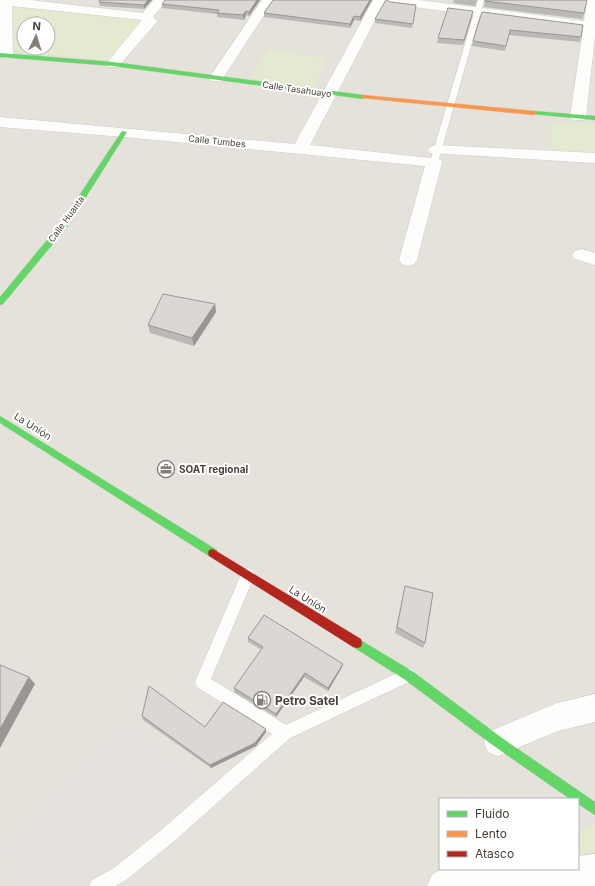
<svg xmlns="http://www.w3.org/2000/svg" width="595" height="886" viewBox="0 0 595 886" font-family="Inter,sans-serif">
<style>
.residential{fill:#e5e1db;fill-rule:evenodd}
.industrial{fill:#e4e0dd}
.green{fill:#e3eacf;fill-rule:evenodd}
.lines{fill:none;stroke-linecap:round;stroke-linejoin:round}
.lane-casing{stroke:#d0ceca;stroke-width:1}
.street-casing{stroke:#d0ceca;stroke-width:1}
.fast-casing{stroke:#d1ccc4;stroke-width:1}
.slow-casing{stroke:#d1ccc4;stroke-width:1}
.jam-casing{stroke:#d1ccc4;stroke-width:1}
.lane{fill:#fdfdfc;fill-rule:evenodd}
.street{fill:#fdfdfc;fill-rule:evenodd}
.fast{fill:#63d668;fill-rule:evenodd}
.slow{fill:#ff974d;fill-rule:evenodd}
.jam{fill:#b3261e;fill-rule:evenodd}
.wall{fill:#bbb9b6}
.shaded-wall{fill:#999694}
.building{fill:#dad7d4;stroke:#999694}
.labels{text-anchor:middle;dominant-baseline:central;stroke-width:4;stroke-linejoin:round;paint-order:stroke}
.far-street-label{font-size:9px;fill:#484139;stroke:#fff}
.street-label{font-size:10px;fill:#484139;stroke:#fff}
.poi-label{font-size:10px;font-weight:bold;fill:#484139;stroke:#fff;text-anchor:start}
.near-poi-label{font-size:12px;font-weight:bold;fill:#484139;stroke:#fff;text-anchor:start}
</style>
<rect width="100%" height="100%" fill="#f2f0ed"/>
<path class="residential" d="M 0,0 L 595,0 L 595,886 L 0,886 ZM 24,24 L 48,24 L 48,48 L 24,48 ZM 440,799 L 578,799 L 578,869 L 440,869 Z"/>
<path class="industrial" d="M 124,724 L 215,796 L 135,837 L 97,886 L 25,886 L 7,852 Z"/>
<path class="green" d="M 10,6 L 147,21 L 112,61 L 10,50 ZM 24,24 L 48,24 L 48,48 L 24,48 Z
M 269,49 L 327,59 L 314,87 L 250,78 Z
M 550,123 L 595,124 L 595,154 L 551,152 Z
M 595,822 L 595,860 L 578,860 L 578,833 Z"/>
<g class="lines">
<g class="lane-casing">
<path id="lane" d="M 478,0 L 484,0 L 438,162 L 434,165 L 431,164 L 430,162 Z
M 248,568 L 253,570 L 255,574 L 211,679 L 286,725 L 408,668 L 413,670 L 415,675 L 413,680 L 290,738 L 172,843 L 126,880 L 115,886 L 89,886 L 92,880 L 114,868 L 160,831 L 272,734 L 197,687 L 195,682 L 243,570 Z"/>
</g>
<g class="street-casing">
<path id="street" d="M 0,0 L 30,0 L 143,13 L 154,0 L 167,0 L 153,17 L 157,21 L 155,24 L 118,67 L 108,67 L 106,64 L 142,20 L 12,6 L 13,54 L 11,57 L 6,58 L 0,55 Z
M 262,0 L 274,0 L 221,81 L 211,81 L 209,78 Z
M 373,0 L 419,0 L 584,21 L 587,0 L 595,0 L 595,36 L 586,117 L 583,120 L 573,120 L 570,117 L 583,29 L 390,4 L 385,1 L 310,145 L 440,159 L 442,162 L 417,260 L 414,264 L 408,266 L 402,264 L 399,260 L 425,166 L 124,137 L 0,127 L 0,117 L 295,144 Z
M 436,145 L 595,153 L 595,163 L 430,153 L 428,150 L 430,147 Z
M 581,249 L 595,253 L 595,265 L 575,259 L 572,255 L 575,251 Z
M 595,694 L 595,722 L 558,731 L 498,756 L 488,752 L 484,742 L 488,732 L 557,703 Z
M 595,854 L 595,886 L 427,886 L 432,875 L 441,869 L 578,869 L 578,856 Z"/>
</g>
<g class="fast-casing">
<path id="fast" d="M 0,53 L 113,62 L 363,95 L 366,97 L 363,99 L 113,66 L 0,57 Z
M 534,111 L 595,116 L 595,120 L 532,114 L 532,112 Z
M 122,131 L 127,132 L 67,227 L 3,304 L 0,305 L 0,297 L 61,223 Z
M 0,416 L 217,550 L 218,553 L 217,556 L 213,557 L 209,556 L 0,423 Z
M 357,638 L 412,671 L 502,738 L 595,802 L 595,815 L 578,804 L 578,799 L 570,799 L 494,746 L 404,679 L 353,647 L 352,643 L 353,639 Z"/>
</g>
<g class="slow-casing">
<path id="slow" d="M 363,95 L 534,111 L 537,113 L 534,115 L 361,98 L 360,97 Z"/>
</g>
<g class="jam-casing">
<path id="jam" d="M 213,549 L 361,639 L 362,643 L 361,647 L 357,648 L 353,647 L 209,556 L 208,553 L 209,550 Z"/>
</g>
<use href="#lane" class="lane"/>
<use href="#street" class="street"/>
<use href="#fast" class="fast"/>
<use href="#slow" class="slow"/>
<use href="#jam" class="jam"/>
</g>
<path class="wall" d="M 100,0 L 152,0 L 144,9 L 100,6 L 99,2 Z
M 165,0 L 260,0 L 249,16 L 246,15 L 244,20 L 217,17 L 217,14 L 162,8 L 162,4 Z
M 273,0 L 372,0 L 360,21 L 354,20 L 350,28 L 264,17 L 264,13 Z
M 454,0 L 477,0 L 475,6 L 453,3 Z
M 485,0 L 584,13 L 583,19 L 484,7 Z
M 390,2 L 416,5 L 412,28 L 375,23 L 375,19 Z
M 482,12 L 581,37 L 580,42 L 509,35 L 505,51 L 472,46 Z
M 472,16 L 463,45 L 437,43 L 438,38 Z
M 215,304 L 216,312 L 194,346 L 150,333 L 148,325 Z
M 405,586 L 425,643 L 423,648 L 395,633 Z
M 248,638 L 342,667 L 328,691 L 304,677 L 276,717 L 234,692 L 234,688 L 262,650 L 248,642 Z
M 142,716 L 205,727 L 266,729 L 266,732 L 256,746 L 211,768 L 143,720 Z"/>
<path class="shaded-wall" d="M 148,0 L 152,0 L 144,9 L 144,5 Z
M 257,0 L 260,0 L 249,16 L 249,12 Z
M 370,0 L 372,0 L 360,21 L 360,17 Z
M 246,11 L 246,15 L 244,20 L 243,15 Z
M 473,11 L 472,16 L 463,45 L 464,40 Z
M 354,16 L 354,20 L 350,28 L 350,24 Z
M 215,304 L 216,312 L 194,346 L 192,338 Z
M 343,664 L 342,667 L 328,691 L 328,688 Z
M 305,673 L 304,677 L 276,717 L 276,714 Z
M 29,677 L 35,684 L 0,748 L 0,729 Z
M 266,729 L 266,732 L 256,746 L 211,768 L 210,765 Z"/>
<path class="building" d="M 100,0 L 148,0 L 144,5 L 99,2 Z
M 165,0 L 257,0 L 249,12 L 246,11 L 243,15 L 217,13 L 219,10 L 162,4 Z
M 273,0 L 370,0 L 360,17 L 354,16 L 350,24 L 264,13 Z
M 386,0 L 387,0 L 390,2 L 416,5 L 413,24 L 375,19 Z
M 485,0 L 587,0 L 584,13 L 485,1 Z
M 448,8 L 473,11 L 464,40 L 438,38 Z
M 482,12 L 583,25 L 581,37 L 510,30 L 506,46 L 473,41 Z
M 163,294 L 215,304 L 192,338 L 148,325 Z
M 405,586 L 433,593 L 425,643 L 397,627 Z
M 264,615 L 343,664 L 328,688 L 305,673 L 276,714 L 234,688 L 263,647 L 248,638 Z
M 0,665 L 29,677 L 0,729 Z
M 149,686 L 205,727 L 223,702 L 266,729 L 255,743 L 210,765 L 142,716 Z"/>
<defs>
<g id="office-ring" transform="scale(0.9)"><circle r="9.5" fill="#fff" stroke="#847e78" stroke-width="1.5"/><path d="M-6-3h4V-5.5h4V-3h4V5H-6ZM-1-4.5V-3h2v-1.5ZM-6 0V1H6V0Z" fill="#847e78"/></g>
<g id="fuel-ring" transform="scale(0.9)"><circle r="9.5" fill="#fff" stroke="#847e78" stroke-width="1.5"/><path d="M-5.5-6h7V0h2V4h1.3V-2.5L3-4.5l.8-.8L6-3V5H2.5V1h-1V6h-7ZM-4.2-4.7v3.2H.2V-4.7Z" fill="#847e78"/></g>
</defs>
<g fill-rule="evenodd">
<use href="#office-ring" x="166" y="469"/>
<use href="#fuel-ring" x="262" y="700"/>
</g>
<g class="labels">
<g class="far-street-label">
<text transform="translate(297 89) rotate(8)">Calle Tasahuayo</text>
<text transform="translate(217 141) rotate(6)">Calle Tumbes</text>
<text transform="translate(66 219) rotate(-54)">Calle Huanta</text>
</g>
<g class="street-label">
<text transform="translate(33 426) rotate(32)">La Unión</text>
<text transform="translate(308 599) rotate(32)">La Unión</text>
</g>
<g class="poi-label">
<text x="179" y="469">SOAT regional</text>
</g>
<g class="near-poi-label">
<text x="275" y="700">Petro Satel</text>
</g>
</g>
<rect x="439" y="798" width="140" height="72" fill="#ffffff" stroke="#b6b3b0"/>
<rect x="447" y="811" width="20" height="6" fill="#63d668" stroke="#b6b3b0"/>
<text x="475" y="818" font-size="12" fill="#484139">Fluido</text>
<rect x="447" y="831" width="20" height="6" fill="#ff974d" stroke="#b6b3b0"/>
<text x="475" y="838" font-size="12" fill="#484139">Lento</text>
<rect x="447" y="851" width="20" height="6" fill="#b3261e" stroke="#b6b3b0"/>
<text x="475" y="858" font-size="12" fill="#484139">Atasco</text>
<g transform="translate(36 36) rotate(4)"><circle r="19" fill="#ffffff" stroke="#b6b3b0"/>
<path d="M0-3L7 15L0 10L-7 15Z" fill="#847e78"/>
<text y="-6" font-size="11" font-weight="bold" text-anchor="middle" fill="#484139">N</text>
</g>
</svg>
